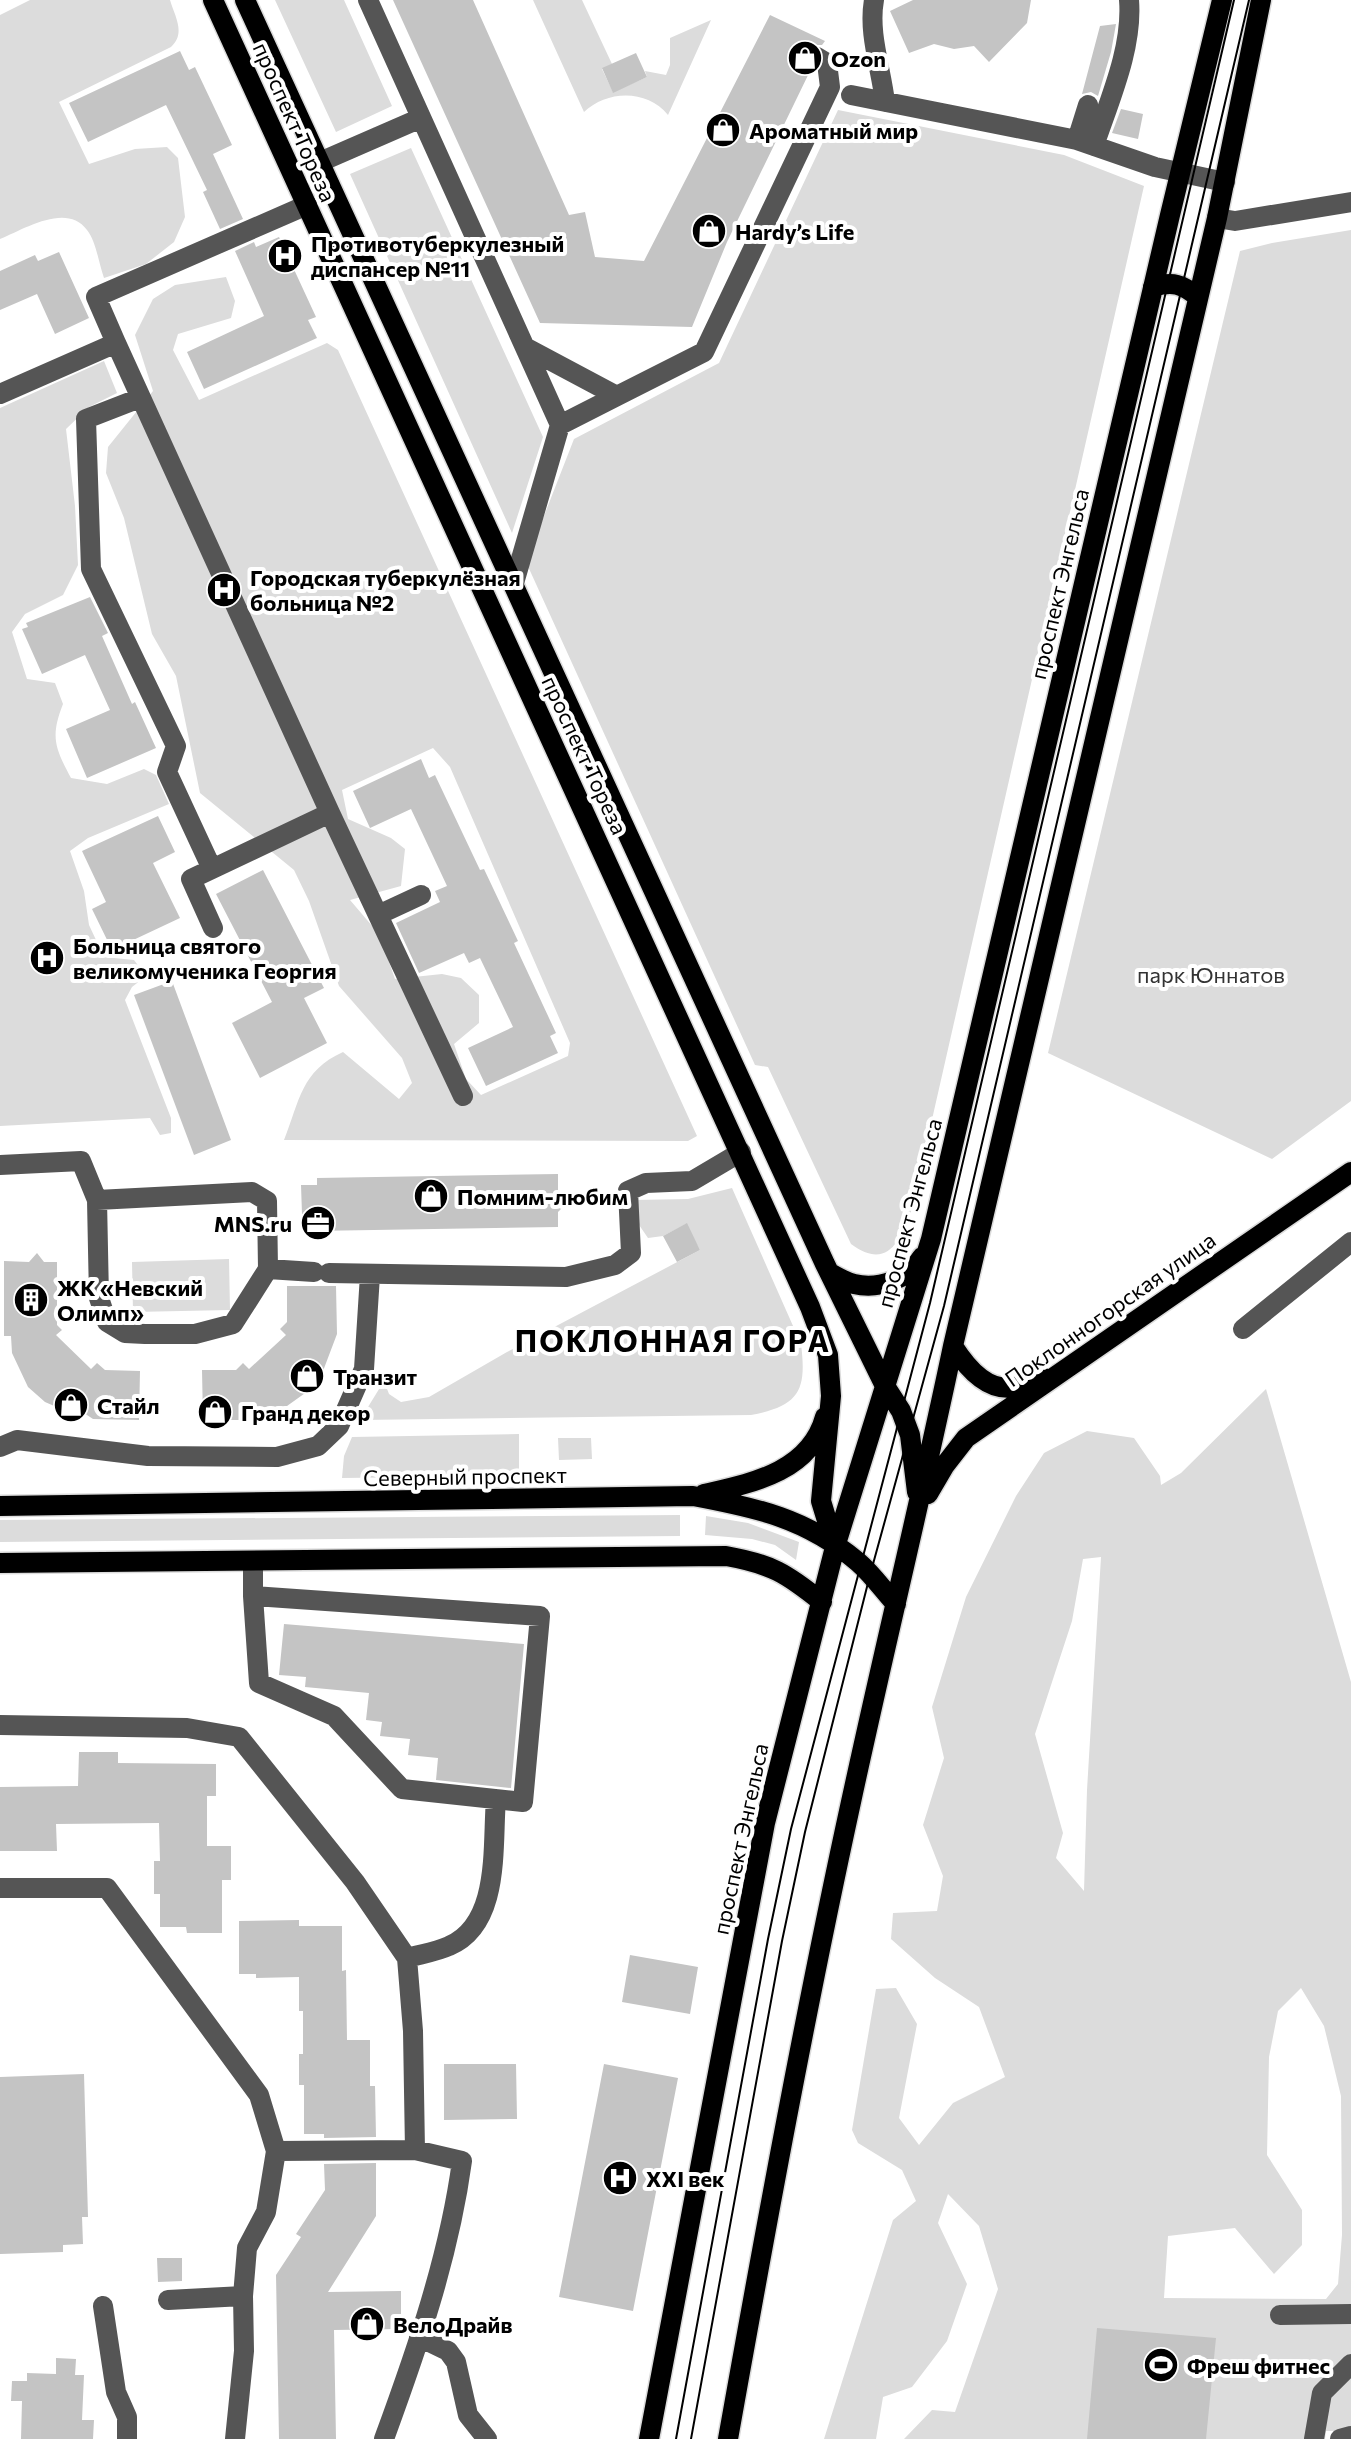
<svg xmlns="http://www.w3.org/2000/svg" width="1351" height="2439" viewBox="0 0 1351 2439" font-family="Commissioner,sans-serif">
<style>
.green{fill:#dcdcdc;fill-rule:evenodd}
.building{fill:#c4c4c4}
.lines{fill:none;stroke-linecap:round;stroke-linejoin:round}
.major-casing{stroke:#dbdbdb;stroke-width:23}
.minor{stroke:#555;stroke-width:20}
.major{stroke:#000;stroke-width:20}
.tram{stroke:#000;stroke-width:2}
.labels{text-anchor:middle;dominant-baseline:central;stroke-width:8;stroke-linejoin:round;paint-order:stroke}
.poi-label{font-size:22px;font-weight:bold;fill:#000;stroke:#fff;text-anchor:start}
.street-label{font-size:22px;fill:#000;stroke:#fff}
.park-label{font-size:22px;fill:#333;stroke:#fff}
.district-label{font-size:30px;font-weight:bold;letter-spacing:2px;fill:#000;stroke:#fff}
</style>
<rect width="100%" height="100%" fill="#fff"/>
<path class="green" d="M 30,0 L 170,0 C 175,17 186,33 171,47 L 59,102 L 89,164 L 135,149 L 167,147 L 178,158 L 185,217 L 174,242 L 146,264 L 104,278 C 99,264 96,241 87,230 C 67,202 24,229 0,239 L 0,15 Z
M 275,0 L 344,0 L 392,106 L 336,132 Z
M 533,0 L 582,0 L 612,64 L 602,69 L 613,92 L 647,77 L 645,71 L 666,75 L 670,65 L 670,38 L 711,20 L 668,115 C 647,89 607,90 584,112 Z
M 838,110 L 1064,155 L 1144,186 L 911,1212 C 900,1243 886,1270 851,1244 L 768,1067 L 755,1065 L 526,562 L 574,439 L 719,363 Z
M 411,148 L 543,437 L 512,533 L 350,174 Z
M 1351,230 L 1351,1101 L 1272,1159 L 1048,1053 L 1240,251 L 1272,243 Z
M 226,277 L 235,301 L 231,318 L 178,334 L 173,350 L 199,400 L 327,343 L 338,350 L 697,1136 L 688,1141 L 284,1140 C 300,1100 301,1071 343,1052 L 399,1099 L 412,1083 L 402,1058 L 339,986 L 309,901 L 294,870 L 200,793 L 176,676 L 152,634 L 124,518 L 106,473 L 108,447 L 153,391 L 135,335 L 153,299 L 175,285 ZM 433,748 L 450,767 L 570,1043 L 568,1056 L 481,1095 L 466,1079 L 454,1044 L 479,1023 L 479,995 L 461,978 L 442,974 L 395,979 L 379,934 L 350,900 L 401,886 L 405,849 L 391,838 L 348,819 L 342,790 Z
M 104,361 L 117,393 L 89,407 L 66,429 L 75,506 L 78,565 L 63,595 L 25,614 L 12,632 L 27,679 L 55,683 L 63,704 C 50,737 55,748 71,778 L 107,784 L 144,769 L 156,775 L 169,804 L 88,838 L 70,851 L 84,891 L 89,925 L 104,957 L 134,960 L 146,976 L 132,987 L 125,1000 L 171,1118 L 171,1133 L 160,1135 L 150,1118 L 0,1126 L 0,408 Z
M 732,1188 L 801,1344 C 807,1391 799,1406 751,1415 L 360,1420 L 384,1381 L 389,1394 L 401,1402 L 429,1397 L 507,1352 L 700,1250 L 686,1224 L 663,1236 L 648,1238 L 635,1219 L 634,1200 L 688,1199 Z
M 229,1259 L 230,1310 L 133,1312 L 132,1262 Z
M 1266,1389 L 1351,1682 L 1351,2431 L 1326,2431 L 1325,2439 L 904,2439 L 932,2410 L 955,2412 L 998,2289 L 979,2226 L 948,2194 L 938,2223 L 967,2284 L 947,2341 L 912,2387 L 883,2397 L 876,2439 L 824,2439 L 893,2220 L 916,2201 L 902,2170 L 858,2143 L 852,2130 L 876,1989 L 896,1988 L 917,2024 L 899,2118 L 919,2145 L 953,2103 L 1005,2077 L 979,2007 L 935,1978 L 891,1939 L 893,1913 L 937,1911 L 943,1876 L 923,1825 L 944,1758 L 932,1707 L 966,1597 L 1016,1496 L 1044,1453 L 1087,1431 L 1134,1438 L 1160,1476 L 1161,1485 L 1181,1473 ZM 1101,1557 L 1087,1790 L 1084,1891 L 1056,1858 L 1063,1833 L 1035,1734 L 1072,1621 L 1083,1559 ZM 1301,1988 L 1324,2026 L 1341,2096 L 1342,2235 L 1338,2284 L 1326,2299 L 1164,2298 L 1168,2236 L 1235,2228 L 1274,2274 L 1302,2245 L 1302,2210 L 1267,2155 L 1269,2057 L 1278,2011 Z
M 519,1434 L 519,1476 L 342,1478 L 344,1456 L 352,1437 Z
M 558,1438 L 591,1438 L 592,1459 L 559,1460 Z
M 680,1515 L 680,1536 L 0,1542 L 0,1520 Z
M 706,1516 L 748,1523 L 799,1542 L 796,1560 L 775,1545 L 752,1539 L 705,1535 Z"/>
<path class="building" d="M 393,0 L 473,0 L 569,215 L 585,212 L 595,257 L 644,261 L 770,15 L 825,41 L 822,45 L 811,45 L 806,51 L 805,63 L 811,69 L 727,242 L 692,327 L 540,323 Z
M 913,0 L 1031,0 L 1027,23 L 989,62 L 974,46 L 954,49 L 934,44 L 909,53 L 890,11 Z
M 1116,24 L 1111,52 L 1098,96 L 1091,92 L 1082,94 L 1100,26 Z
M 180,51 L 189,70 L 195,67 L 232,145 L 213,154 L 243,219 L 220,229 L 203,192 L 207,190 L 166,105 L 88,142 L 69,103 Z
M 636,53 L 647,77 L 613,93 L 602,68 Z
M 1121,109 L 1143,114 L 1138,139 L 1112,133 Z
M 279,237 L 316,317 L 308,320 L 317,338 L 204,389 L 187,352 L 264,316 L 235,251 L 254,242 L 256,247 Z
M 59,252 L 89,318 L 55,334 L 37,294 L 0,310 L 0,271 L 35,255 L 38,261 Z
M 90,597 L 108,633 L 102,636 L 132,704 L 135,702 L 156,748 L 87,778 L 66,729 L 110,710 L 85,655 L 42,674 L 22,629 L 28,627 L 26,623 Z
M 421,759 L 429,778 L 435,775 L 480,870 L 484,869 L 518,941 L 514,943 L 556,1033 L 550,1036 L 558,1053 L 486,1086 L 468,1048 L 513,1027 L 480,958 L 469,963 L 464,953 L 419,973 L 396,923 L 440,902 L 435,891 L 447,886 L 411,809 L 370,828 L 353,791 Z
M 158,816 L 175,852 L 153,863 L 180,918 L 112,950 L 92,909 L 106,902 L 82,851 Z
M 263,870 L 324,988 L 304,998 L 327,1043 L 260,1078 L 232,1023 L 272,1002 L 216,894 Z
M 172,981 L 231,1140 L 194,1155 L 134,995 Z
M 558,1174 L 558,1193 L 566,1204 L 558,1212 L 558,1227 L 313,1231 L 312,1214 L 302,1214 L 301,1185 L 317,1185 L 317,1178 Z
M 687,1223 L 700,1250 L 677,1262 L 663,1236 Z
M 37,1253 L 44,1262 L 57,1262 L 57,1325 L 62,1330 L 56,1335 L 91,1369 L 97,1363 L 105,1370 L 140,1371 L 139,1420 L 93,1419 L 81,1411 L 75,1415 L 45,1402 L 28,1387 L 12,1353 L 11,1336 L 4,1336 L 4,1261 L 29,1262 Z
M 287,1286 L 336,1286 L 337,1334 L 323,1371 L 308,1391 L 287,1406 L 263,1414 L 259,1410 L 248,1420 L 203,1420 L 202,1370 L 236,1370 L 243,1363 L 249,1369 L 286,1335 L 280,1329 L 287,1322 Z
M 284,1624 L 524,1644 L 511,1788 L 436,1780 L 438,1758 L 408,1755 L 410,1739 L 380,1736 L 382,1722 L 366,1720 L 369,1693 L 305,1687 L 306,1677 L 279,1675 Z
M 79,1752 L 118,1752 L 118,1763 L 216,1764 L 216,1796 L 207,1796 L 207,1846 L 231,1846 L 231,1880 L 222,1880 L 222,1933 L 187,1933 L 186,1927 L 160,1927 L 160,1894 L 154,1894 L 154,1861 L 160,1861 L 159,1823 L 56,1824 L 57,1851 L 0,1851 L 0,1787 L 78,1786 Z
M 299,1920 L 299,1926 L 342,1926 L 342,1971 L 346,1970 L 347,2040 L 370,2040 L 370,2086 L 375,2086 L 376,2137 L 324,2138 L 324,2134 L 304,2134 L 304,2085 L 299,2085 L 299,2054 L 303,2054 L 303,2011 L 299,2011 L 299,1977 L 256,1978 L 256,1974 L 239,1974 L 239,1921 Z
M 630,1955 L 698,1967 L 690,2014 L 622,2002 Z
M 444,2064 L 516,2064 L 517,2119 L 444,2120 Z
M 604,2064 L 678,2078 L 633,2311 L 559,2297 Z
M 84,2074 L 88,2217 L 82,2217 L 83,2244 L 63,2245 L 63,2252 L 0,2254 L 0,2077 Z
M 376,2163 L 376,2216 L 328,2292 L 401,2291 L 401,2329 L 334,2330 L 336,2439 L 279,2439 L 276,2275 L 301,2237 L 296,2234 L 325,2190 L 324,2164 Z
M 157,2258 L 182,2258 L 182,2281 L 158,2282 Z
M 1097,2328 L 1216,2338 L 1206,2439 L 1087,2439 Z
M 56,2358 L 76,2359 L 75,2375 L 84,2375 L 82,2420 L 94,2420 L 93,2439 L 21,2439 L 22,2401 L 11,2401 L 12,2381 L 27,2381 L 27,2373 L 56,2374 Z"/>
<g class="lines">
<g class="major-casing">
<path id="major" d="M 213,0 L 810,1307 L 828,1355 L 831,1396 L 821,1501 L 835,1547
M 245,0 L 825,1264 L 885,1386 L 901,1411 L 910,1435 L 917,1492
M 1153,287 C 1173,281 1182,284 1198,297
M 830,1273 C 837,1277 846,1282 854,1284 C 879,1290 909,1279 922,1257
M 953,1346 C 967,1368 990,1397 1022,1385 C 1028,1383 1034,1377 1039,1374
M 704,1494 C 752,1483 810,1472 825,1417
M 928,1494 L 945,1465 L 966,1438 L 1351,1172
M 0,1506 L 693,1496 C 757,1508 806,1518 858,1562 C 872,1574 884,1591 896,1604
M 0,1563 L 726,1556 C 771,1564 786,1573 822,1602
M 649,2439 L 765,1823 L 835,1547 L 931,1239 L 1170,215 L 1222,0
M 728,2439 C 766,2226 805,2013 851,1802 C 884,1649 921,1499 953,1346 L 1217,218 L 1261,0"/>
</g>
<path class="minor" d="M 368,0 L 560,425 L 514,583
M 874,0 C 868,33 881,68 885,102
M 851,95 L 1077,140 L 1155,167 L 1225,182
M 1077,140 L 1088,105
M 1094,146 C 1109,101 1133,48 1129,0
M 320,162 L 421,118
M 1217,218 L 1235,221 L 1351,202
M 116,343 L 330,813 L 463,1096
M 525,347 L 617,396 L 704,352 L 830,87 L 827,63 L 817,57
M 0,394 L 116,343 L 96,297 L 307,205
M 140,398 L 86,419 L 91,569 L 176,746 L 167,772 L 212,869
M 560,425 L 617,396
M 378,915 L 421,895
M 213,928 L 191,879 L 330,813
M 0,1165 L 81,1161 L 97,1200 L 252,1192 L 267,1201 L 268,1269 L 314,1272
M 97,1200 L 99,1298 L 107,1322 L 125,1333 L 145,1334 L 195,1334 L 233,1324 L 268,1269
M 329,1273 L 566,1277 L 615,1265 L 631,1253 L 628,1191 L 646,1183 L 692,1181 L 741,1152
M 1243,1329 L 1351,1242
M 0,1447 L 17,1440 L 148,1456 L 277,1457 L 318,1446 L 339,1426 L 364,1369 L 370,1275
M 253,1562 L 253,1596 L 540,1616 L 523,1802 L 402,1789 L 334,1716 L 259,1683 L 253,1596
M 0,1725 L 187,1728 L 239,1737 L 355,1882 L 407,1958 L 413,2031 L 415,2150 L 462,2161 C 449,2257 417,2349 384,2439
M 0,1888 L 107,1888 L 259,2095 L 276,2151 L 266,2212 L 247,2248 L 243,2296 L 244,2351 L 235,2439
M 407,1958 C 421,1954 436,1952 449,1946 C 501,1924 492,1846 496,1799
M 276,2151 L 415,2150
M 168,2300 L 243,2296
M 103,2306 L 116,2392 L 127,2417 L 127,2439
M 1280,2315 L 1351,2314
M 419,2337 L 448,2351 L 456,2362 L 468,2415 L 487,2439
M 1314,2439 L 1322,2393 L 1351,2364
M 1340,2439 L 1351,2436"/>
<use href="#major" class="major"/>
<path class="tram" d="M 676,2439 L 768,1939 L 791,1829 L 930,1303 L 1234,0
M 691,2439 L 782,1941 L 805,1832 L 870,1575 L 944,1306 L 1249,0"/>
</g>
<defs>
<g id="shop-disc" transform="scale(1.8)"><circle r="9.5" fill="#000" stroke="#fff"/><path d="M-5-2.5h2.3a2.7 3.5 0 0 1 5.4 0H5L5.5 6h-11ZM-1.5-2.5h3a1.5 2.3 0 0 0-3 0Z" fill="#fff"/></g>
<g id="hospital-disc" transform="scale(1.8)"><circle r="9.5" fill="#000" stroke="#fff"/><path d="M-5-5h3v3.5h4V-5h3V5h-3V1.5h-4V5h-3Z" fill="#fff"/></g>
<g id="office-disc" transform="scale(1.8)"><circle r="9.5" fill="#000" stroke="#fff"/><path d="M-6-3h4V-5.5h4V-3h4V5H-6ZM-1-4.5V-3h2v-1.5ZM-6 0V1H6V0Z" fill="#fff"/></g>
<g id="building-disc" transform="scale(1.8)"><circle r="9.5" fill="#000" stroke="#fff"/><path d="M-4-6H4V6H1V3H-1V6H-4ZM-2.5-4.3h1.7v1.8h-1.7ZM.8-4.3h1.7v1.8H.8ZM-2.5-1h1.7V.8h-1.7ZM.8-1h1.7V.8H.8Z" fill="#fff"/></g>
<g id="stadium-disc" transform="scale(1.8)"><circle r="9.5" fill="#000" stroke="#fff"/><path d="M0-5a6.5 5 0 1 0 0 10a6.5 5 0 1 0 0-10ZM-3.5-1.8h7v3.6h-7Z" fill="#fff"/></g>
</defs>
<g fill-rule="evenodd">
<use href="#shop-disc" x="805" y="58"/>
<use href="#shop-disc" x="723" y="130"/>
<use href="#shop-disc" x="709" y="231"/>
<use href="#hospital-disc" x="285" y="256"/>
<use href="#hospital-disc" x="224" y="590"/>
<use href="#hospital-disc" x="47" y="958"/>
<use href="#shop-disc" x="431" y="1196"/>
<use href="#office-disc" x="318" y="1223"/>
<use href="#building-disc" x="31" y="1300"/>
<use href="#shop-disc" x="307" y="1376"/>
<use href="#shop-disc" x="71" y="1405"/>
<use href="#shop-disc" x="215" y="1412"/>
<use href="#hospital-disc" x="620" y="2178"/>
<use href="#shop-disc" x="367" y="2324"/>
<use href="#stadium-disc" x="1161" y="2365"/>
</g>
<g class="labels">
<g class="poi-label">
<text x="831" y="58">Ozon</text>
<text x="749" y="130">Ароматный мир</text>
<text x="735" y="231">Hardy’s Life</text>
<text x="311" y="243">Противотуберкулезный<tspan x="311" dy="25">диспансер №11</tspan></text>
<text x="250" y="577">Городская туберкулёзная<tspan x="250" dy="25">больница №2</tspan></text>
<text x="73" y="945">Больница святого<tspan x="73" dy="25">великомученика Георгия</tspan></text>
<text x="457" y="1196">Помним-любим</text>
<text x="292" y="1223" text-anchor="end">MNS.ru</text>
<text x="57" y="1287">ЖК «Невский<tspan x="57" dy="25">Олимп»</tspan></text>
<text x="333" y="1376">Транзит</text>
<text x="97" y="1405">Стайл</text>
<text x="241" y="1412">Гранд декор</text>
<text x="646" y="2178">XXI век</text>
<text x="393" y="2324">ВелоДрайв</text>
<text x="1187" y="2365">Фреш фитнес</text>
</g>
<g class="street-label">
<text transform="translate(295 122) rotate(66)">проспект Тореза</text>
<text transform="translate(1059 584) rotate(-77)">проспект Энгельса</text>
<text transform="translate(585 755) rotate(65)">проспект Тореза</text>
<text transform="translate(909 1213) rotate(-75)">проспект Энгельса</text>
<text transform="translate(1110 1309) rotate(-35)">Поклонногорская улица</text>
<text transform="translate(465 1476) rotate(-1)">Северный проспект</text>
<text transform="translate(740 1839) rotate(-78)">проспект Энгельса</text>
</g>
<g class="park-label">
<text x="1211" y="974">парк Юннатов</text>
</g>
<g class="district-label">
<text x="673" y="1339">ПОКЛОННАЯ ГОРА</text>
</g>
</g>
</svg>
